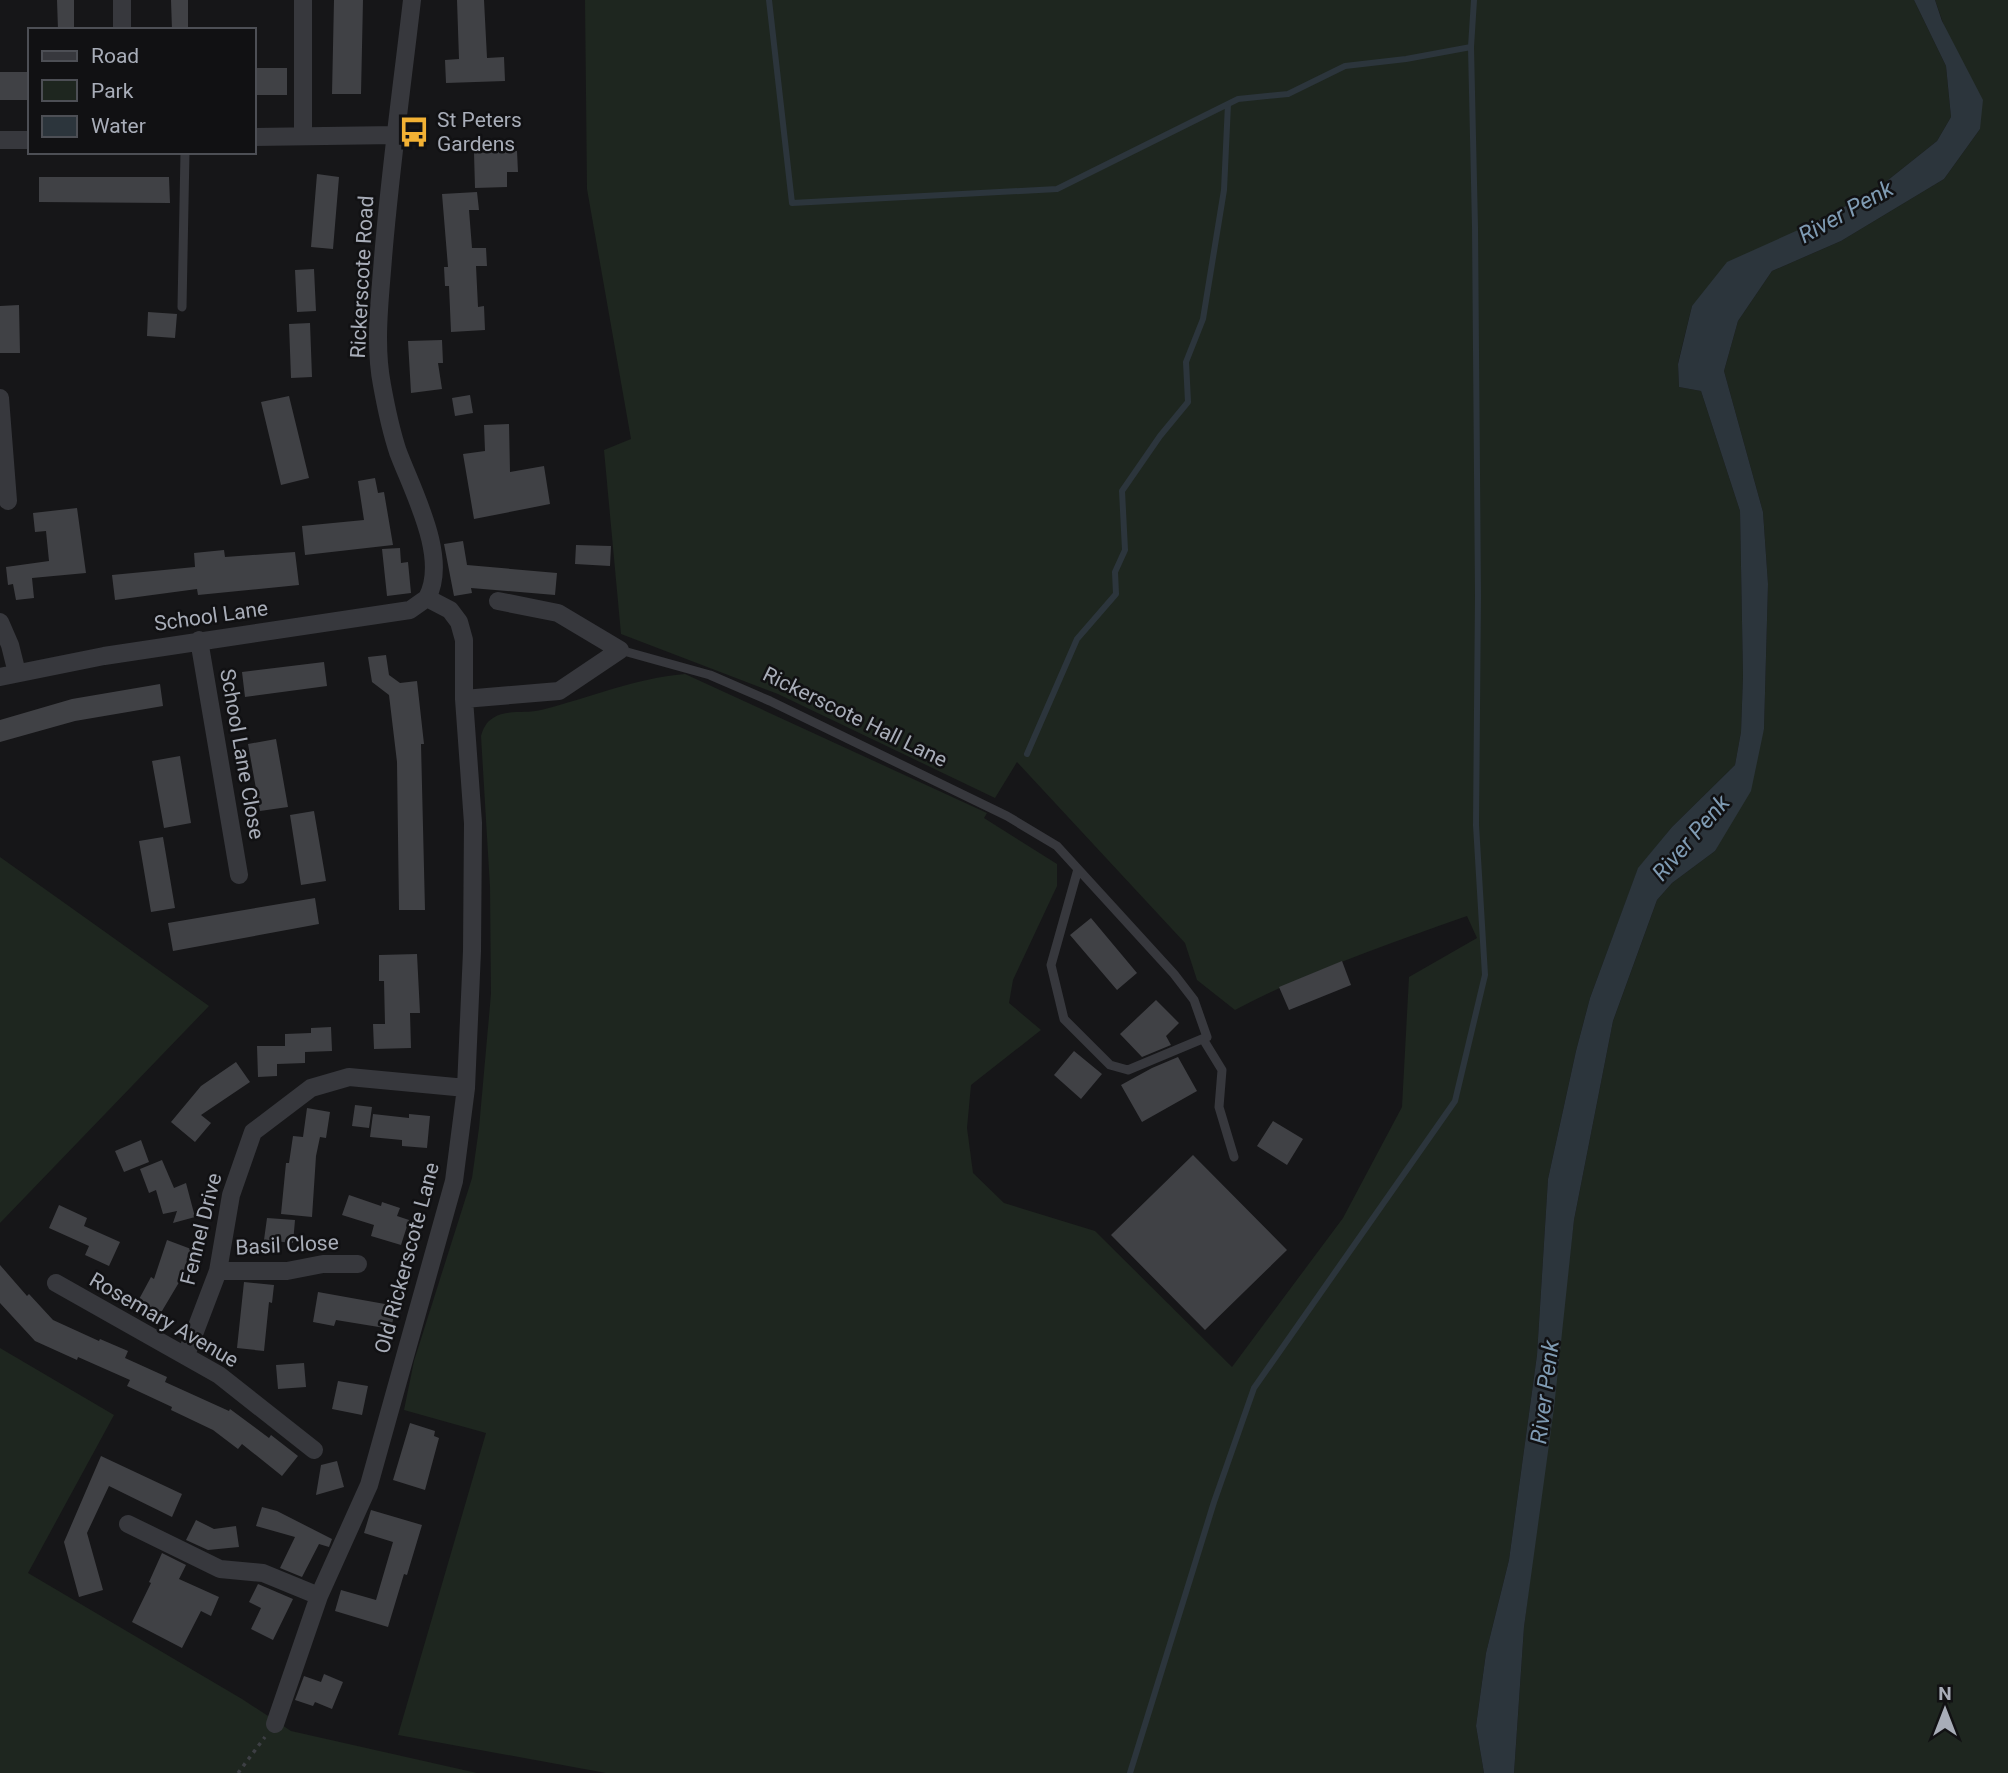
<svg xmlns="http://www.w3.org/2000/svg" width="2008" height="1773" viewBox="0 0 2008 1773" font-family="Roboto,sans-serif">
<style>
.green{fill:#1e261f}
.water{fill:#2c353c}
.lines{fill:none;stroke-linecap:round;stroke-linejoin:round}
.stream{stroke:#2c353c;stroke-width:6}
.building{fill:#404145}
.path{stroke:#3d3f44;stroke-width:3.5;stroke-dasharray:3.5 5;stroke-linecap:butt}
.service{stroke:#37383d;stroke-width:9}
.minor{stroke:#37383d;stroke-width:18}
.labels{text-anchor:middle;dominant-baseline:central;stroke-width:5;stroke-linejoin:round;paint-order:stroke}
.poi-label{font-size:21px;fill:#a8adb8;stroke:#111113;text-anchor:start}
.street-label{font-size:21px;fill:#a8adb8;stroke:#111113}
.water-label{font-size:23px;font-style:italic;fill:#7f9bb3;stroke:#111113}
</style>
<rect width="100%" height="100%" fill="#161618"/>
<path class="green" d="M 585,0 L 1914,0 L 1946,66 L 1951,117 L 1937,141 L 1873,192 L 1807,226 L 1692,306 L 1678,363 L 1679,387 L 1701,391 L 1740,511 L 1743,676 L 1741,732 L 1735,765 L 1672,827 L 1638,869 L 1590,998 L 1576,1051 L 1548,1179 L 1537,1355 L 1509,1560 L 1486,1653 L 1476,1726 L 1484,1773 L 606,1773 L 398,1735 L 486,1433 L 404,1410 L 414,1361 L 472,1178 L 479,1128 L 491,994 L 490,887 L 481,736 C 483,729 486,722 493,718 C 506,709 526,714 541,710 C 589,698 635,678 685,674 L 987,813 L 984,818 L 1057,864 L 1057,886 L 1013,980 L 1009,1003 L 1041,1030 L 971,1085 L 967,1128 L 973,1173 L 1004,1203 L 1095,1231 L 1232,1367 L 1343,1218 L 1402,1107 L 1409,977 L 1477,938 L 1467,916 C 1388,944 1309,971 1235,1010 L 1197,980 L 1185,943 L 1017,762 L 995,798 L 778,694 L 621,634 L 604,450 L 631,439 L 587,189 Z
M 1935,0 L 2008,0 L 2008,1773 L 1514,1773 L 1524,1627 L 1574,1220 L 1613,1021 L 1657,900 L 1672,883 L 1715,851 L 1764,729 L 1768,584 L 1763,512 L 1724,371 L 1738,321 L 1772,271 L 1841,241 L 1944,179 L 1980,129 Z
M 0,857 L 209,1006 L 0,1223 Z
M 0,1348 L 114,1415 L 28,1573 L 242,1699 L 291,1731 L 477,1773 L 0,1773 Z"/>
<path class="water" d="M 1914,0 L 1935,0 L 1942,21 L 1983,100 L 1980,129 L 1944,179 L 1841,241 L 1772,271 L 1738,321 L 1724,371 L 1763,512 L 1768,584 L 1764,729 L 1751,791 L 1715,851 L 1672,883 L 1657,900 L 1613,1021 L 1574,1220 L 1554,1408 L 1524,1627 L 1514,1773 L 1484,1773 L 1476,1726 L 1486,1653 L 1509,1560 L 1537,1355 L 1548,1179 L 1576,1051 L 1590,998 L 1638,868 L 1672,827 L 1735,765 L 1741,732 L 1743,676 L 1740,511 L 1701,391 L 1679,387 L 1678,364 L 1692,306 L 1727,262 L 1807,226 L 1873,192 L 1937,141 L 1951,117 L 1946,66 Z"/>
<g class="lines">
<path class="stream" d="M 769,0 L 792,203 L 1057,189 L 1238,99 L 1288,94 L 1345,66 L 1406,59 L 1471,47
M 1027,754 L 1077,639 L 1116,594 L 1115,572 L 1125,550 L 1122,491 L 1160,436 L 1188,402 L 1186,362 L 1203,319 L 1224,190 L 1228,104
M 1130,1773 L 1214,1502 L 1254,1388 L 1455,1101 L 1485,975 L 1476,825 L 1478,595 L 1475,227 L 1471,47 L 1474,0"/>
</g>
<path class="building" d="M 57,0 L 74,0 L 74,30 L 58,30 Z
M 171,0 L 188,0 L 188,30 L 172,30 Z
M 334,0 L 363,0 L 361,94 L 332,94 Z
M 457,0 L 484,0 L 487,58 L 504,57 L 505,81 L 446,83 L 445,60 L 459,59 Z
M 254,68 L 287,68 L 287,95 L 254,95 Z
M 0,72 L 30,72 L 30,100 L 0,100 Z
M 517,151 L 518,172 L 507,172 L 507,187 L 475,188 L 474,153 Z
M 317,174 L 339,177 L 333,249 L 311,247 Z
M 39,177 L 169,177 L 170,203 L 39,202 Z
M 477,192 L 479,210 L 469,210 L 472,248 L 486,248 L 487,266 L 476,266 L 478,307 L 484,306 L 485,330 L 451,332 L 449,286 L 445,286 L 444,267 L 448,267 L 442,194 Z
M 314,269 L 316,311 L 297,312 L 295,270 Z
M 19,305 L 20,353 L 0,353 L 0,306 Z
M 148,312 L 177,314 L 175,338 L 147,336 Z
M 310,323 L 312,377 L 291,378 L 289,324 Z
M 442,340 L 443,363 L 438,363 L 442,389 L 411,393 L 408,341 Z
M 470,395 L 473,413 L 455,416 L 452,398 Z
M 289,396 L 309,478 L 281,485 L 261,402 Z
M 509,424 L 510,472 L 544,466 L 550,504 L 474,519 L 463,454 L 485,451 L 484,425 Z
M 375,478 L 378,493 L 384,492 L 393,545 L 305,555 L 302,526 L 364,520 L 358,481 Z
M 77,508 L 86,573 L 32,578 L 34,598 L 16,600 L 13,584 L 8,585 L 6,567 L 49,561 L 46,531 L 35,532 L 33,513 Z
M 463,541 L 467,565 L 557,573 L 555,595 L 471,588 L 472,593 L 454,596 L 444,544 Z
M 576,545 L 611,546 L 610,566 L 575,564 Z
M 400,548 L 401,563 L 408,562 L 411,593 L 387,596 L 382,549 Z
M 224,550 L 225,557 L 295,552 L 299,585 L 198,595 L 197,589 L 115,600 L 112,575 L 195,567 L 194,553 Z
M 386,655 L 389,675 L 400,683 L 417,681 L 424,744 L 421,744 L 425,910 L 399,910 L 397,762 L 389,695 L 372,682 L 368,657 Z
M 324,662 L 327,686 L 245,697 L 242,672 Z
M 160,684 L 163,706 L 75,721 L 0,742 L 0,720 L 72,699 Z
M 276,739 L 288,807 L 260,811 L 248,744 Z
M 180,756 L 191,823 L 164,828 L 152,761 Z
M 314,811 L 326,881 L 301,885 L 290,815 Z
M 163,837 L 175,908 L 151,912 L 139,841 Z
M 315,898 L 319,924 L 173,951 L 168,923 Z
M 1091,918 L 1137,973 L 1117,990 L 1070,935 Z
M 417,954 L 420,1013 L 410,1013 L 411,1048 L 374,1049 L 373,1024 L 385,1024 L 384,981 L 379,981 L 379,955 Z
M 1342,961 L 1351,985 L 1289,1010 L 1279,987 Z
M 1156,1000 L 1179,1023 L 1166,1036 L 1171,1045 L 1142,1057 L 1120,1034 Z
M 331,1027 L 332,1051 L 305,1052 L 305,1063 L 277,1064 L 277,1076 L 258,1077 L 257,1046 L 285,1046 L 285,1034 L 311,1033 L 311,1028 Z
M 1074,1051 L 1102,1074 L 1081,1099 L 1054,1075 Z
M 1178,1057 L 1197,1091 L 1142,1122 L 1121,1085 L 1152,1068 Z
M 236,1062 L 250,1082 L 201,1115 L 211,1123 L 195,1142 L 171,1122 L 201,1086 Z
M 355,1105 L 372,1107 L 369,1128 L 352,1126 Z
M 307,1108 L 330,1112 L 326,1138 L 320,1137 L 316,1156 L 312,1217 L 281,1214 L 286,1163 L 289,1163 L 293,1136 L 303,1137 Z
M 373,1114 L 409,1118 L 409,1114 L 430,1116 L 427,1148 L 402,1146 L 402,1140 L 370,1137 Z
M 1273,1121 L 1303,1139 L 1287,1165 L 1257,1146 Z
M 141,1140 L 149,1162 L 124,1172 L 115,1151 Z
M 1193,1155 L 1287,1250 L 1205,1330 L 1111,1235 Z
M 162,1160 L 174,1188 L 186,1183 L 195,1217 L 173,1223 L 177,1211 L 163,1214 L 156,1190 L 149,1193 L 140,1169 Z
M 349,1195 L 381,1206 L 382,1202 L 400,1208 L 397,1216 L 409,1220 L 401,1245 L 371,1236 L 374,1225 L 342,1215 Z
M 59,1205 L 87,1218 L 84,1226 L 120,1242 L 109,1266 L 85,1255 L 89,1246 L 49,1228 Z
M 267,1218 L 295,1220 L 293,1243 L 264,1240 Z
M 167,1240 L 191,1249 L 181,1279 L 159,1316 L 137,1303 L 151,1277 L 154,1279 Z
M 0,1265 L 27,1296 L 29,1294 L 53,1320 L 99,1341 L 100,1339 L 128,1351 L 125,1358 L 167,1377 L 165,1382 L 229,1411 L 230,1409 L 269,1438 L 271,1435 L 298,1456 L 282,1476 L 242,1444 L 238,1449 L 213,1430 L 171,1410 L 172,1407 L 127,1386 L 130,1380 L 78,1357 L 77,1360 L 35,1341 L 0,1303 Z
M 244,1282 L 274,1285 L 272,1303 L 269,1302 L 264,1351 L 237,1348 Z
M 318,1292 L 396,1306 L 391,1329 L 336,1320 L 334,1326 L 313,1322 Z
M 304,1363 L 306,1387 L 278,1389 L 276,1365 Z
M 338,1381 L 368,1386 L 362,1415 L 332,1409 Z
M 410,1423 L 435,1431 L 434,1436 L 439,1438 L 425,1490 L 393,1480 Z
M 101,1456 L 182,1494 L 172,1517 L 109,1486 L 87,1533 L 103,1590 L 79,1597 L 64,1542 Z
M 337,1461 L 344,1487 L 316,1495 L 321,1465 Z
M 262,1507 L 277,1511 L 332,1539 L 329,1547 L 319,1544 L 302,1577 L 280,1568 L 295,1537 L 256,1526 Z
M 371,1510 L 422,1525 L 407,1575 L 404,1574 L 388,1627 L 335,1611 L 341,1590 L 376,1600 L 393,1542 L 364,1533 Z
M 196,1520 L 214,1529 L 236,1526 L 239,1547 L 208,1550 L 186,1540 Z
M 162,1553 L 186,1565 L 179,1579 L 219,1597 L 211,1616 L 201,1611 L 182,1648 L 132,1622 L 151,1583 L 149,1582 Z
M 258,1584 L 293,1599 L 273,1640 L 251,1629 L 261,1608 L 249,1602 Z
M 324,1674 L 343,1682 L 332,1709 L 315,1702 L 313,1706 L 295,1700 L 304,1676 L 321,1682 Z"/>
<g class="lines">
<path class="path" d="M 238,1773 L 265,1737"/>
<path class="service" d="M 182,307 L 185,152
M 620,650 L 710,675 L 770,701 L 1007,816 L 1057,846 L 1174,974 L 1194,1000 L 1207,1037 L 1128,1070 L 1110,1065 L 1064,1019 L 1051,965 L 1078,869
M 1203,1039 L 1222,1070 L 1219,1107 L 1234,1157"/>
<path class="minor" d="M 122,0 L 122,30
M 303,136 L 303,0
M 254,137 L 396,135
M 0,140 L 30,140
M 0,398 L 8,501
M 0,622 L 10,645 L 17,673
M 199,640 L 239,875
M 0,677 L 104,656 L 410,610 L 427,598
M 464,699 L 559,691 L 620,650 L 558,613 L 498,601
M 218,1271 L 287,1271 L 323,1264 L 358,1264
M 56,1283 L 219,1375 L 314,1450
M 186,1355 L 218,1271 L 231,1195 L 253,1132 L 311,1088 L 349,1077 L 466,1088
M 128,1524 L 220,1569 L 263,1573 L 319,1596
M 275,1724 L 319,1596 L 369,1485 L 454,1181 L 466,1088 L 472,951 L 473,823 L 464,699 L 464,640 L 459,622 L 450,610 L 427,598 C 449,558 413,492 398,452 C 391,431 386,407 382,385 C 374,344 380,299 383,258 C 390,172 402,86 412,0"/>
</g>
<defs>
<g id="bus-bare" transform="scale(2.415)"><path d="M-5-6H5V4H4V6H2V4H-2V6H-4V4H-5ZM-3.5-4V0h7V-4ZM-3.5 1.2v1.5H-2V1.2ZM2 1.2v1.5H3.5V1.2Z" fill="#f2b134" stroke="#111113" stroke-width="2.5" paint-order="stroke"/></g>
</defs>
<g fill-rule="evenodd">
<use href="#bus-bare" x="414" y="132"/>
</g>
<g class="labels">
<g class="poi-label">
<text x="437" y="120">St Peters<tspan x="437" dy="24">Gardens</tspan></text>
</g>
<g class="street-label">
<text transform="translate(362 277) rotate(-87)">Rickerscote Road</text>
<text transform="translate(211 616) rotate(-8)">School Lane</text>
<text transform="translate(855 717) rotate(26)">Rickerscote Hall Lane</text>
<text transform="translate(242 754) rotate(80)">School Lane Close</text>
<text transform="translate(201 1229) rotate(-76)">Fennel Drive</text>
<text transform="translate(287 1245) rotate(-3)">Basil Close</text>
<text transform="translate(407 1258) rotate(-75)">Old Rickerscote Lane</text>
<text transform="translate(164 1320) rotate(30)">Rosemary Avenue</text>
</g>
<g class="water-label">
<text transform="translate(1846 212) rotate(-29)">River Penk</text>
<text transform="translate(1691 838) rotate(-49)">River Penk</text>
<text transform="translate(1545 1392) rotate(-83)">River Penk</text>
</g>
</g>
<rect x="28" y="28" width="228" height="126" fill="#111113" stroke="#4d4f55" stroke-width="2"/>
<rect x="42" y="51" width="35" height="10" fill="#37383d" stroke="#4d4f55" stroke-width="2"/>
<text x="91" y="63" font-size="21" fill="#a8adb8">Road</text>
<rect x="42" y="80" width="35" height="21" fill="#1e261f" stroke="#4d4f55" stroke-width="2"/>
<text x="91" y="98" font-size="21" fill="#a8adb8">Park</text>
<rect x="42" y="116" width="35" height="21" fill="#2c353c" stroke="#4d4f55" stroke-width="2"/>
<text x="91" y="133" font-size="21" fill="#a8adb8">Water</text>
<g transform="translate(1945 1710)" stroke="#111113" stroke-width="5" paint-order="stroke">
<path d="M0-5L12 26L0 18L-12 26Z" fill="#a8adb8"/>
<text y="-10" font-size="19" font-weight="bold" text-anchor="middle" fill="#a8adb8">N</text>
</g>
</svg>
